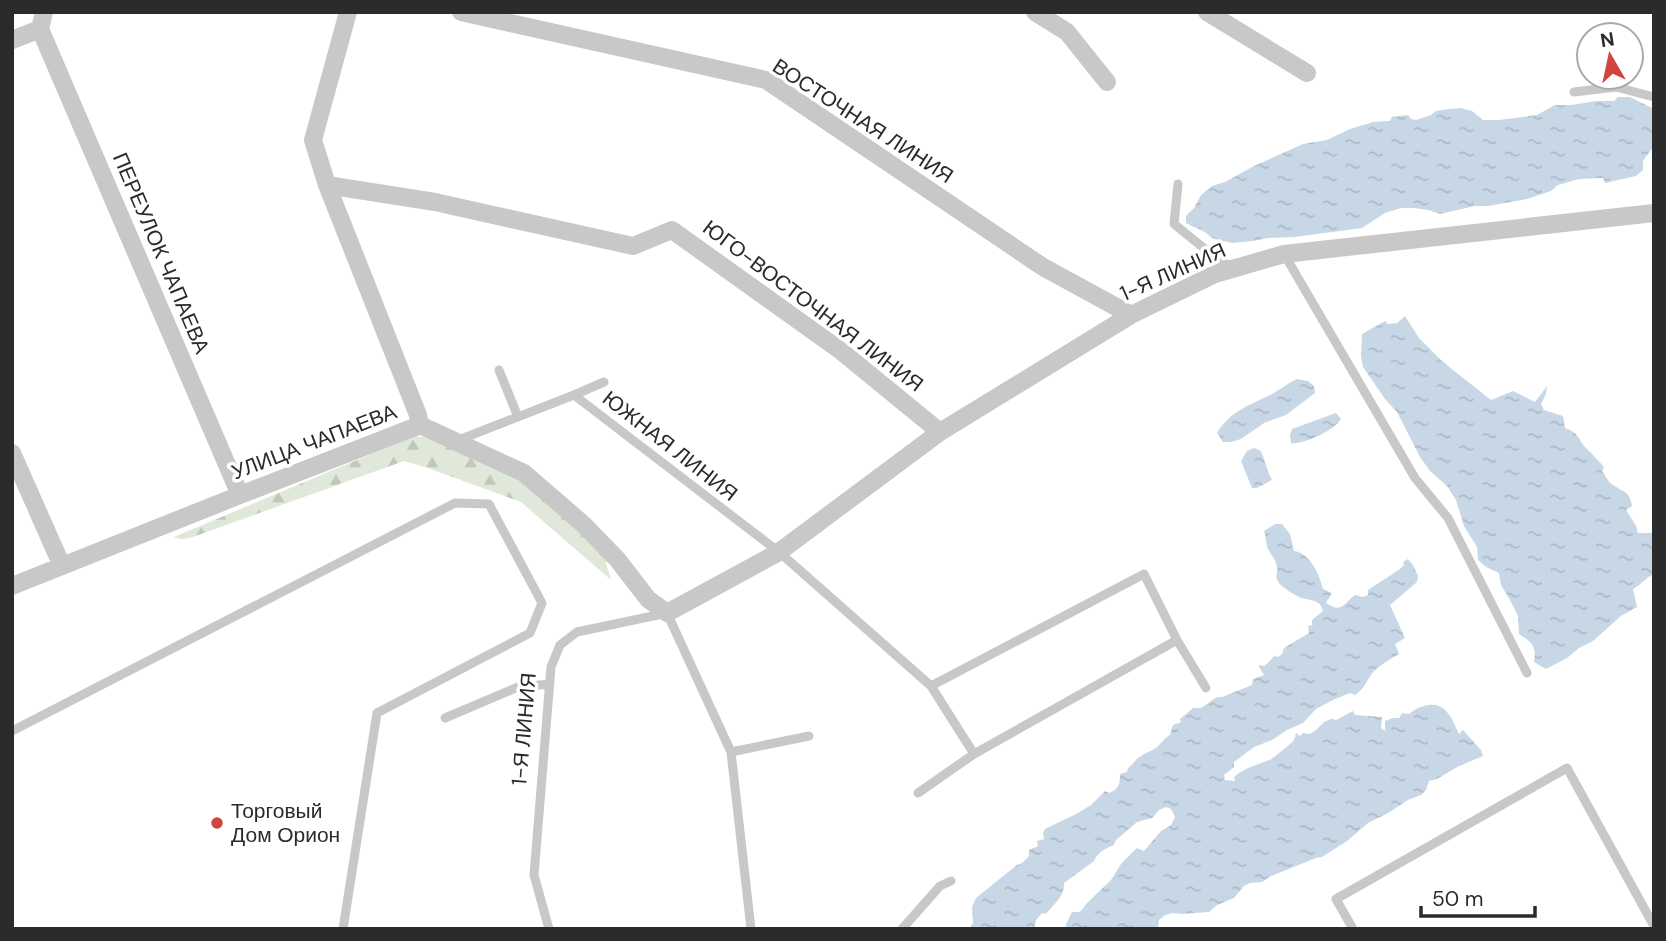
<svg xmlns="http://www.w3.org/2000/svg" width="1666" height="941" viewBox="0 0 1666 941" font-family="'DM Sans',sans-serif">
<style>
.forest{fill:url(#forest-firs)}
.water{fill:url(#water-ripples)}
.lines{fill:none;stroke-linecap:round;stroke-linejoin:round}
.service{stroke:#c8c8c8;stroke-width:9}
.minor{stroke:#c8c8c8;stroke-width:18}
.poi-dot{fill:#d04540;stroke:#fff;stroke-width:2.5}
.labels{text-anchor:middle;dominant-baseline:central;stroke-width:7;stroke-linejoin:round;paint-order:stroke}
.street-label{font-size:21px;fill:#2b2b2b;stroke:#fff}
.poi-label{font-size:21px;fill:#2b2b2b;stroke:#fff;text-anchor:start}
</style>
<defs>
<pattern id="forest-firs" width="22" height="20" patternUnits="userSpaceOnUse" patternTransform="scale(1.75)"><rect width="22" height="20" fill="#e0e8da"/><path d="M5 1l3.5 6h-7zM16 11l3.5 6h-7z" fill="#c0c7bb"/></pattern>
<pattern id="water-ripples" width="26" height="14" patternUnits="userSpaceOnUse" patternTransform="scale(1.75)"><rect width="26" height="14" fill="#c8d7e6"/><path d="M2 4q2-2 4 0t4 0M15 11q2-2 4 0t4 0" fill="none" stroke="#acb9c5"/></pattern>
</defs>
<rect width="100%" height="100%" fill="#fff"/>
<path class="forest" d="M 414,436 L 428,438 L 522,475 L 608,555 L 606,563 L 611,580 L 521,502 L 428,468 L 404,461 L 190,538 L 181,539 L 174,537 Z"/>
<path class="water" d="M 1618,97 L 1630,97 L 1654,109 L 1654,146 L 1643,161 L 1643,170 L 1636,176 L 1605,183 L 1603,178 L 1579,179 L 1558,185 L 1551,191 L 1527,199 L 1488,206 L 1475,206 L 1440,214 L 1428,210 L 1414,208 L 1401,208 L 1385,213 L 1362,228 L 1295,237 L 1268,238 L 1253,241 L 1232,243 L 1212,238 L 1205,232 L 1186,223 L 1186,216 L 1194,208 L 1201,195 L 1212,186 L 1225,182 L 1254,166 L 1303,144 L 1327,140 L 1350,129 L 1373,122 L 1390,121 L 1392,117 L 1408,115 L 1411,119 L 1416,120 L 1431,115 L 1436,111 L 1449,109 L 1461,108 L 1472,111 L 1483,120 L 1499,120 L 1537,115 L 1555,105 L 1572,105 L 1596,101 L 1614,101 Z
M 1405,316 L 1419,338 L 1443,362 L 1491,400 L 1513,391 L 1535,402 L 1547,386 L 1546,394 L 1541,404 L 1544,410 L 1563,416 L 1565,428 C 1580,433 1578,440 1587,449 C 1593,455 1598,460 1604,467 L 1602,471 C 1606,476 1608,482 1613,485 C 1623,492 1630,491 1632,506 L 1626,510 L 1636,526 L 1638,533 L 1654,533 L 1654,574 C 1645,578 1641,585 1633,589 L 1637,607 L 1621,616 L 1593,641 L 1579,648 L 1567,658 L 1546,669 L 1534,662 C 1537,647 1532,642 1519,634 L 1518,616 L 1510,600 L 1501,585 L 1499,573 L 1486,567 L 1478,560 L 1477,547 L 1464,526 L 1456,500 L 1447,486 L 1430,471 L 1420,457 L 1397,412 L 1385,399 L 1363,367 L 1361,356 L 1362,334 L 1385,321 L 1388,324 L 1397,323 Z
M 1297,379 L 1308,381 L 1314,386 L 1315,393 L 1286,415 L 1264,423 L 1241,439 L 1231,442 L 1223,442 L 1217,433 C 1230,411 1250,405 1272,394 C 1281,389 1288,383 1297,379 Z
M 1336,413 L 1341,419 C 1335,430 1303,445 1291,443 L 1290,435 L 1292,429 Z
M 1254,448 L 1261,451 C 1265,461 1267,470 1272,480 L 1257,488 L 1252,488 L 1241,461 L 1247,451 Z
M 1275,524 L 1282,524 L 1290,534 L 1294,551 C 1309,552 1320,575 1323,589 L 1332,593 L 1326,603 C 1342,614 1344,603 1355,595 L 1363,597 L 1368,595 L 1368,590 L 1400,569 L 1404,565 L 1403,562 L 1408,559 L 1413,565 L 1418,576 L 1417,582 L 1390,605 L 1405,638 L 1395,644 L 1399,654 C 1390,659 1382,664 1374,671 C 1367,679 1365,689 1355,695 L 1350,693 L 1333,700 L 1316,709 L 1303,723 L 1287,730 L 1272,740 L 1254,747 L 1234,762 L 1234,767 L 1224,775 L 1225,780 L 1235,781 L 1234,777 C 1244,768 1257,765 1269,760 C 1275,758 1278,753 1283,750 C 1289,744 1295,743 1296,733 L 1300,736 L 1303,733 L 1309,734 L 1315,731 L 1324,722 L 1331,719 L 1336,720 L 1353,711 L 1355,715 L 1382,717 L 1381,728 L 1385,731 L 1385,721 L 1393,718 L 1399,718 L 1402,713 L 1409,714 C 1415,709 1421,706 1429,705 C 1447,703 1453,721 1459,734 L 1463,730 L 1481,750 L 1483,756 L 1459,766 L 1437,779 L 1429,781 L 1426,790 L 1421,795 L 1408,800 L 1388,813 L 1368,823 L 1347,841 L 1322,857 L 1316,858 L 1269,877 L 1262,882 L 1250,883 L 1244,886 L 1234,898 L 1217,905 L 1209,912 L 1181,914 L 1173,913 L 1165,915 L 1159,920 L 1158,929 L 1066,929 L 1066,924 L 1072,912 L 1079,912 L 1082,910 L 1086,904 L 1111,880 L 1121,864 L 1137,848 L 1144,851 L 1161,831 L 1171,825 L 1175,817 L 1171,809 L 1166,807 L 1159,810 L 1152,818 L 1137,822 L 1116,840 L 1114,845 C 1106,848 1098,852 1094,861 L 1064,883 C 1065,896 1053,905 1046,914 L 1042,913 L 1036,920 L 1034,929 L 969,929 L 973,923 L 972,907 L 976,898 L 1017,865 L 1022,863 L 1029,856 L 1029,850 L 1038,846 L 1037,841 L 1044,839 L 1043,833 L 1045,829 L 1078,813 L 1091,805 L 1105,791 L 1109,793 C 1119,789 1120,784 1120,774 L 1127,772 L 1128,768 C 1134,764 1135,759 1141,756 C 1146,752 1153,751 1157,747 C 1163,742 1163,739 1170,735 L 1173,725 L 1181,722 L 1180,719 L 1193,708 L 1201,708 L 1217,697 L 1222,697 L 1252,685 L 1253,679 L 1264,675 L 1258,665 L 1264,666 L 1269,662 L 1274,656 L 1278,657 L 1282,654 L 1284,648 L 1309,633 L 1308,626 L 1312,625 L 1312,620 L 1323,611 C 1320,599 1311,601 1302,598 C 1297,597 1282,587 1279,583 C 1274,577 1278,573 1277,567 C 1276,559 1270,554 1267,547 C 1266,542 1266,537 1264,531 Z"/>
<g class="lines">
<path class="service" d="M 1574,92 L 1616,87 L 1654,97
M 1178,184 L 1174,224 L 1221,262 L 1234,267
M 1284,254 L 1415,478 L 1448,518 L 1527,673
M 499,370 L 518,417
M 574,395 L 604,382
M 456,441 L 574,395 L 779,552 L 931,686 L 974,754
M 931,686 L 1144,574 L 1177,640 L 1206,688
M 445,718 L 518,687 L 550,684
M 12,731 L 455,503 L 489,504 L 542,603 L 530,633 L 377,713 L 343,929
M 731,752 L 809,736
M 918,793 L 974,754 L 1177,640
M 549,929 L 534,875 L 551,667 L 560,645 L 577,632 L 667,613 L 731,752 L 751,929
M 902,929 L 940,886 L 951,881
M 1353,929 L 1336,899 L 1567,768 L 1654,926"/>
<path class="minor" d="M 348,12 L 313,140 L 327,185 L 418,415 L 420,425
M 461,12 L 766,80 L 1043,267 L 1131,315
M 1035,12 L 1067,32 L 1107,82
M 1207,12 L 1307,73
M 40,29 L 240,495
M 12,40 L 40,29 L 44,12
M 327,185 L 435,202 L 633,246 L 672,230 L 841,351 L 940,432
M 420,425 L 524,473 L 583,524 L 617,559 L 648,599 L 667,613 L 779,552 L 940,432 L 1131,315 L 1215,274 L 1284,254 L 1654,213
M 12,453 L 62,566
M 12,586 L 240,495 L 420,425"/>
</g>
<circle class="poi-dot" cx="217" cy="823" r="7"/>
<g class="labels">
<g class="street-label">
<text transform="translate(863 121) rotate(33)">ВОСТОЧНАЯ ЛИНИЯ</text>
<text transform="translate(161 253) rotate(67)">ПЕРЕУЛОК ЧАПАЕВА</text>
<text transform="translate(1173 272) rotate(-24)">1-Я ЛИНИЯ</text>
<text transform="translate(813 306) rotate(37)">ЮГО-ВОСТОЧНАЯ ЛИНИЯ</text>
<text transform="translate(314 442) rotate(-21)">УЛИЦА ЧАПАЕВА</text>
<text transform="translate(670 446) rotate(38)">ЮЖНАЯ ЛИНИЯ</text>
<text transform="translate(524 729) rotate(-85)">1-Я ЛИНИЯ</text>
</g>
<g class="poi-label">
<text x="231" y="811">Торговый<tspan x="231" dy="24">Дом Орион</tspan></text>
</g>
</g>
<rect width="1666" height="941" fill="none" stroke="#2b2b2b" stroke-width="28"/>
<g transform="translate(1610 56) rotate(351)"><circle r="33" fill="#ffffff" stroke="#aaaaaa" stroke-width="2"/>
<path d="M0-5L12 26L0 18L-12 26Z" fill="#d04540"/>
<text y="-10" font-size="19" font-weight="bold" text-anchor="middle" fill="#2b2b2b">N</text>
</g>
<path d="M1421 906v10h114v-10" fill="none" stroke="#2b2b2b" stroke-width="3.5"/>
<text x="1432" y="906" font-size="21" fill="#2b2b2b" stroke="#ffffff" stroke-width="5" paint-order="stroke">50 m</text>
</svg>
